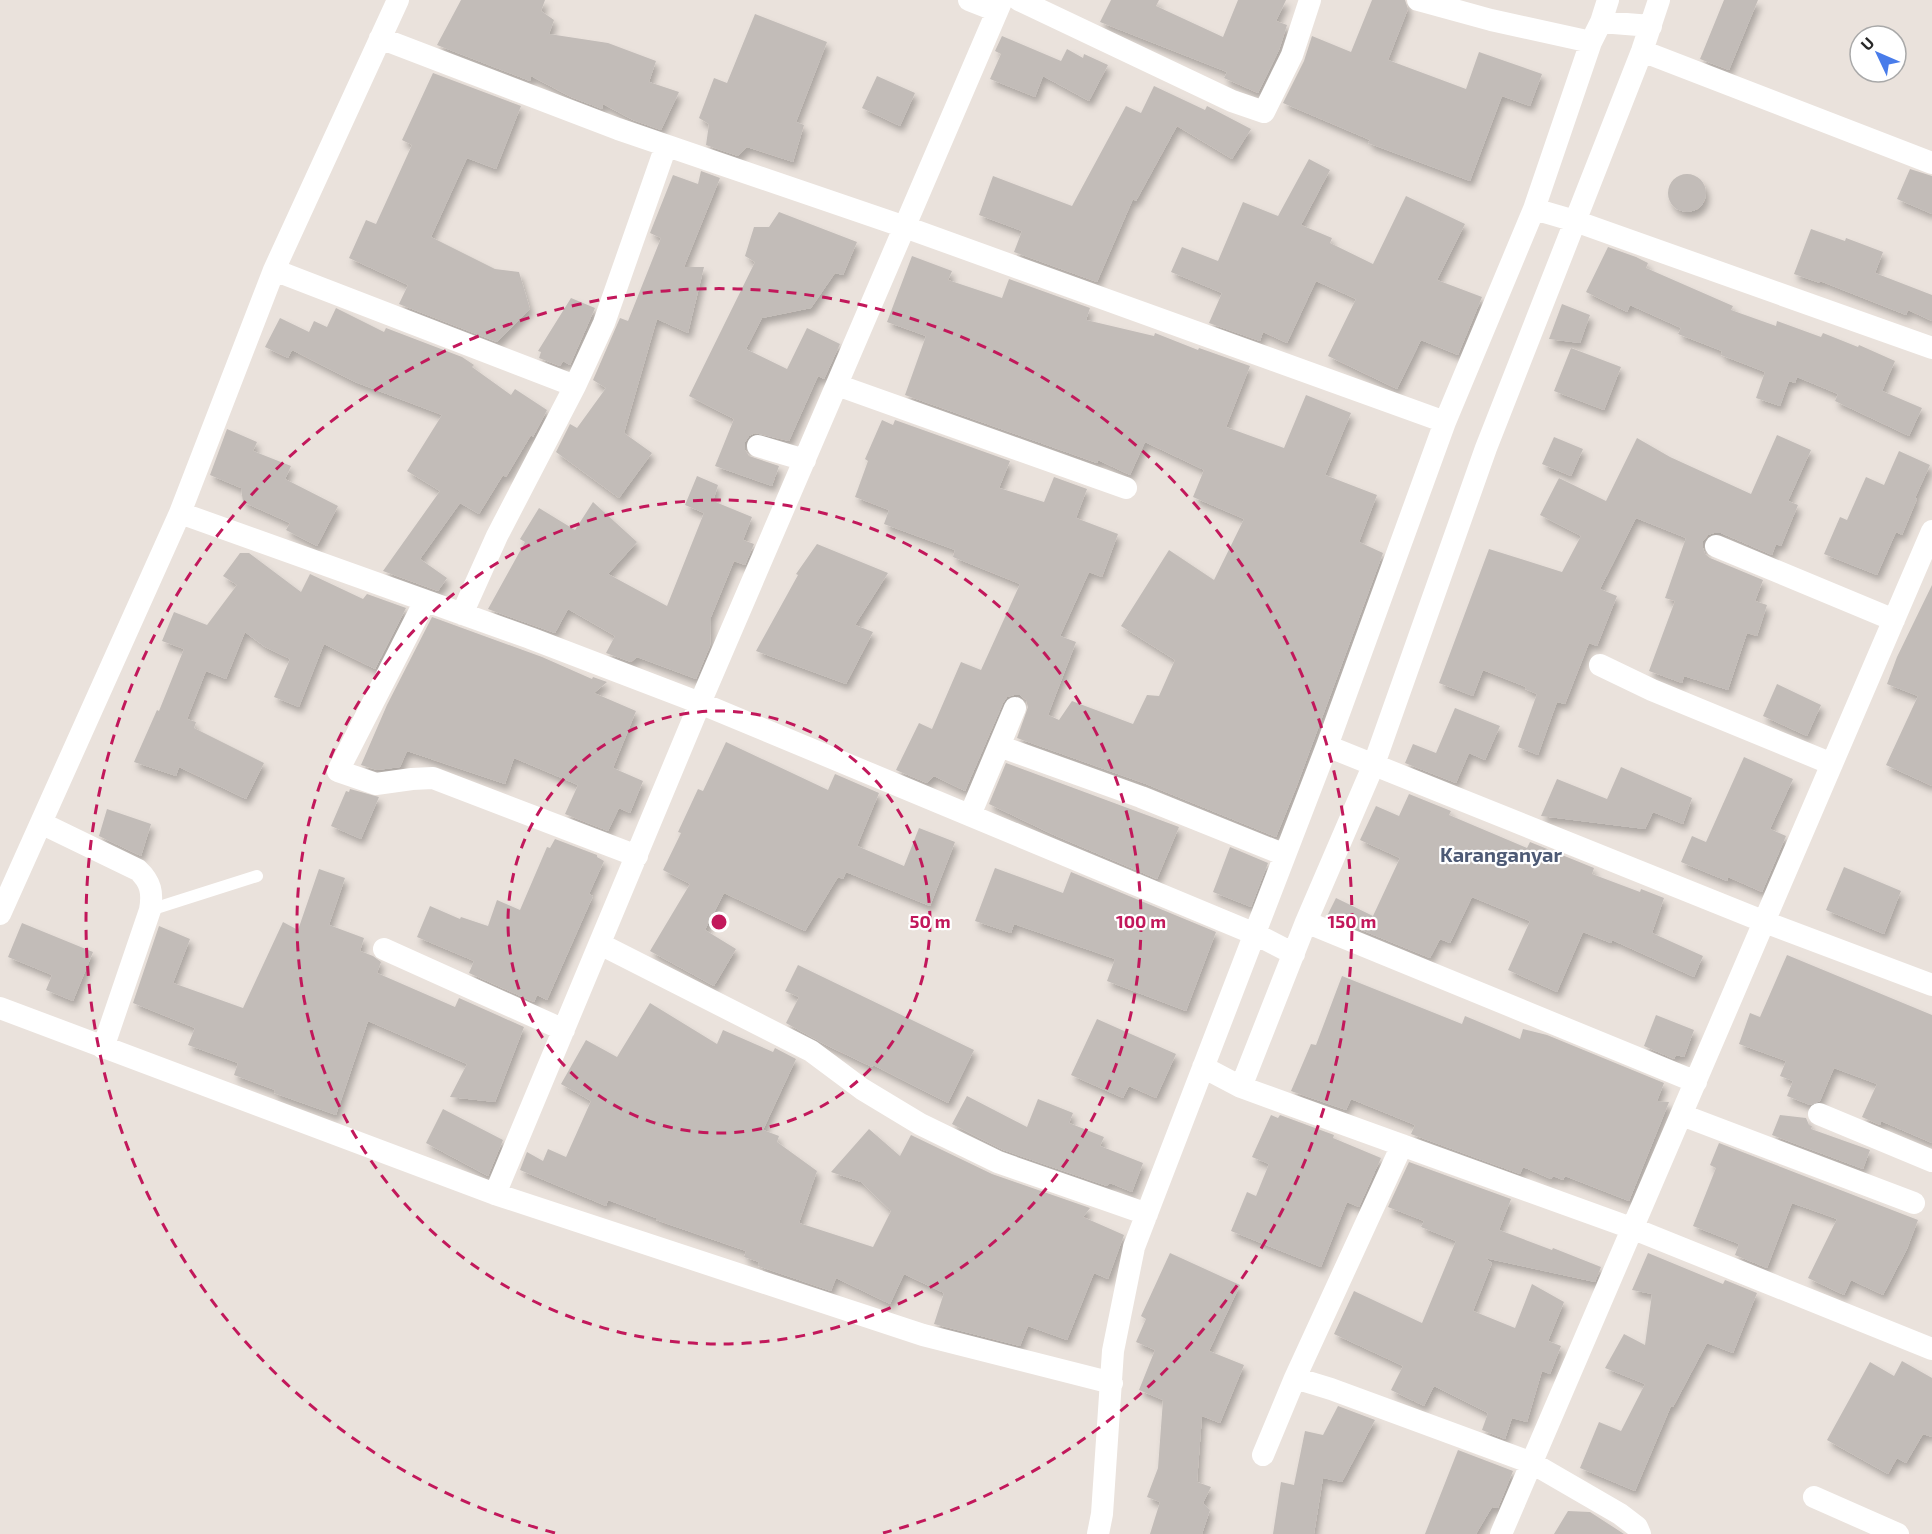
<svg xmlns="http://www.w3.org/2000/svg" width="1932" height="1534" viewBox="0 0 1932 1534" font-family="'Exo 2',sans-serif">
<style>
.building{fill:#c2bcb8;filter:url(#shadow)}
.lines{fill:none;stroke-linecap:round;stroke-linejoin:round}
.service{stroke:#fff;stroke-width:12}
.minor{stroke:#fff;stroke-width:22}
.ring{fill:none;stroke:#c2185b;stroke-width:3;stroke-dasharray:10 8}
.labels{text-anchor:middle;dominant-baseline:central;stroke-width:4.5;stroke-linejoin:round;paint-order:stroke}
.quarter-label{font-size:20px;font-weight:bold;fill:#4d5a75;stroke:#fff}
.centre{fill:#c2185b;stroke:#fff;stroke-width:3}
.ring-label{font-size:18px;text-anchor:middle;font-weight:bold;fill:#c2185b;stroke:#fff;stroke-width:4.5;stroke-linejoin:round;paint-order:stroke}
</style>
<defs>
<filter id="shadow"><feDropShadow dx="3.5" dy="6" stdDeviation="3" flood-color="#0004"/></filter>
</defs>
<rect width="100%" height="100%" fill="#eae2dc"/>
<path class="building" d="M 461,0 L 545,0 L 541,11 L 554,20 L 549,34 L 608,43 L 656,61 L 649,82 L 679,92 L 661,130 L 633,120 L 603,104 L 602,109 L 571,97 L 531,76 L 530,81 L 437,45 Z
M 1111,0 L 1159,0 L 1156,6 L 1223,37 L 1238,0 L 1286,0 L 1276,21 L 1287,25 L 1279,50 L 1258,93 L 1224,78 L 1227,72 L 1100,22 Z
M 1372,0 L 1405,0 L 1408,9 L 1388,60 L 1466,89 L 1479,52 L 1542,74 L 1530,106 L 1502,96 L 1470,181 L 1368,143 L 1370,140 L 1283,103 L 1304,61 L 1312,36 L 1351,52 Z
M 1724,0 L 1758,0 L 1729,70 L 1700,59 Z
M 755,14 L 827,42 L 796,122 L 804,125 L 793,162 L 747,147 L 738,156 L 706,145 L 709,124 L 699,118 L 714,78 L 727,83 Z
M 1002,36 L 1061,61 L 1067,49 L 1083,58 L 1084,54 L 1108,65 L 1089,101 L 1043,76 L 1035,97 L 990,79 L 1001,54 L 995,51 Z
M 433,73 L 521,106 L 496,169 L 467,158 L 431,237 L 495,269 L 519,272 L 530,309 L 497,342 L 399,304 L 408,285 L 349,258 L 366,220 L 376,224 L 412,145 L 402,140 Z
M 877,76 L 915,93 L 900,126 L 862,108 Z
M 1154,86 L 1205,110 L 1207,106 L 1251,129 L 1232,159 L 1177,126 L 1136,201 L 1133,199 L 1097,282 L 1014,252 L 1022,231 L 979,215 L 993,176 L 1072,206 L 1126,106 L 1141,113 Z
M 1309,159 L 1330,170 L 1301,225 L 1332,238 L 1330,243 L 1373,264 L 1406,196 L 1465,224 L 1437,280 L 1482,297 L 1458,355 L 1421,340 L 1397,389 L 1328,356 L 1356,299 L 1316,281 L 1287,343 L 1263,332 L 1260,341 L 1209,323 L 1222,293 L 1171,272 L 1182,247 L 1218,261 L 1243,202 L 1278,216 Z
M 1910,169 L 1932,176 L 1932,214 L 1897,199 Z
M 701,171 L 720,178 L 684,267 L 704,267 L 688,333 L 657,319 L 624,433 L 652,453 L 619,498 L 556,452 L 570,424 L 577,428 L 606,388 L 593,380 L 620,318 L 628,321 L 661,238 L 650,233 L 673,175 L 698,184 Z
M1668 193a19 19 0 1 1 38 0a19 19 0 1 1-38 0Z
M 779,212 L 857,242 L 843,275 L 835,273 L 811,308 L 762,318 L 746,349 L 787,369 L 807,328 L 840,344 L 824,379 L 818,376 L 789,441 L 755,433 L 749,436 L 745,442 L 745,450 L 749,456 L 779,466 L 772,486 L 715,466 L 734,419 L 689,396 L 755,262 L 745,256 L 754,227 L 769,227 Z
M 1811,229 L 1845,241 L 1846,238 L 1883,252 L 1875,273 L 1932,295 L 1932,321 L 1908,310 L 1906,315 L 1820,281 L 1820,283 L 1794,274 Z
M 1608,247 L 1636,257 L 1648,263 L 1646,268 L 1733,306 L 1731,310 L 1776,326 L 1777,321 L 1821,337 L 1823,333 L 1858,347 L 1859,345 L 1895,361 L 1882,391 L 1922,408 L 1909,436 L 1835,401 L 1838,394 L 1797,377 L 1795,383 L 1789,381 L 1780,406 L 1756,398 L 1765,372 L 1721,355 L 1722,351 L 1678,334 L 1681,328 L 1630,305 L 1627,312 L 1586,292 Z
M 912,256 L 952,271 L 948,280 L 1002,298 L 1009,279 L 1090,308 L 1086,320 L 1154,336 L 1155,333 L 1198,350 L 1199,348 L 1250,366 L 1226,427 L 1284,448 L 1306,395 L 1351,413 L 1325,475 L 1377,495 L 1359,542 L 1383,553 L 1296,788 L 1276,837 L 1146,784 L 1017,738 L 1028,707 L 1026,700 L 1020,695 L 1014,695 L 1007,697 L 1003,703 L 965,791 L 934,776 L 927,783 L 896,770 L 919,723 L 932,729 L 961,662 L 981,670 L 1020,584 L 953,557 L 955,550 L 884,524 L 889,510 L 855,497 L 868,461 L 865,459 L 882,420 L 893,425 L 895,420 L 1010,461 L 999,488 L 1044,502 L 1054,477 L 1087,489 L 1076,518 L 1118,534 L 1102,577 L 1089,572 L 1060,636 L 1076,642 L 1048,715 L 1059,720 L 1072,701 L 1133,724 L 1147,695 L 1159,696 L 1175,660 L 1121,626 L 1169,550 L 1214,580 L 1244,519 L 1193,497 L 1204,470 L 1145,442 L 1130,475 L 1098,460 L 1097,463 L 905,395 L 926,336 L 887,322 Z
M 571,298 L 595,308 L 570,365 L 563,361 L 560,366 L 539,358 L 541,352 L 538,351 Z
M 1562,304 L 1590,315 L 1580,343 L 1549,339 Z
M 336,308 L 384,332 L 386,328 L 462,357 L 474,365 L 472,367 L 511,395 L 515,389 L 547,410 L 533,437 L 531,435 L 506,477 L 503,475 L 479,514 L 460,503 L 420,559 L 447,578 L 438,591 L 383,571 L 440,491 L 407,471 L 442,415 L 355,382 L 292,350 L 288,358 L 265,347 L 280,318 L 309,332 L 314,321 L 327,327 Z
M 1571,348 L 1621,367 L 1604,410 L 1554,391 Z
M 227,429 L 257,442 L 253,451 L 291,466 L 285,479 L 338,506 L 317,546 L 286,530 L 290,523 L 243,502 L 241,488 L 210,475 Z
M 1777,435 L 1811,450 L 1788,501 L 1798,505 L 1781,546 L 1776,544 L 1772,555 L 1721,533 L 1714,533 L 1708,535 L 1703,541 L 1703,548 L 1705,554 L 1710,558 L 1763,580 L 1755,601 L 1767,605 L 1757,636 L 1747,633 L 1728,690 L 1684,676 L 1682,683 L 1649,671 L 1675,601 L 1665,598 L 1686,538 L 1636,518 L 1600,589 L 1617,596 L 1597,646 L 1589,643 L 1565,704 L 1557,702 L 1538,755 L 1518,747 L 1537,694 L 1525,689 L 1526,687 L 1483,670 L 1473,696 L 1439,683 L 1489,549 L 1562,572 L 1581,536 L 1540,515 L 1559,478 L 1606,501 L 1637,438 L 1670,457 L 1751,494 Z
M 1554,437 L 1583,449 L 1571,476 L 1542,464 Z
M 1899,451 L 1930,465 L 1915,498 L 1917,499 L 1902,535 L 1896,532 L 1877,575 L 1824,554 L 1840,517 L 1847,520 L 1866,477 L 1884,485 Z
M 697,476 L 718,485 L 713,501 L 752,517 L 743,540 L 754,544 L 745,565 L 734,561 L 711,617 L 710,646 L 696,679 L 637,657 L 631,662 L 606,653 L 615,636 L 568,609 L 555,633 L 488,609 L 525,542 L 520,539 L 539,508 L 575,530 L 593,502 L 637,542 L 608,574 L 667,606 L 704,513 L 685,505 Z
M 817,544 L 888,573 L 855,625 L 873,632 L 846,684 L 756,651 L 798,575 L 796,574 Z
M 240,553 L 249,553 L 301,592 L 310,574 L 363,599 L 367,594 L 406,608 L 375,669 L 324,644 L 299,707 L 274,697 L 290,659 L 265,647 L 245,632 L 226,679 L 206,671 L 187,719 L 196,722 L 194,728 L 264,763 L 246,799 L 179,767 L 176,776 L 134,762 L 157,710 L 159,711 L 184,649 L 162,641 L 174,612 L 207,625 L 237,585 L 223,576 Z
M 1932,585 L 1932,786 L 1886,765 L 1918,696 L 1887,684 L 1897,657 Z
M 432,617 L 542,657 L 592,679 L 593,677 L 607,682 L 594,693 L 636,711 L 613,768 L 643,781 L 630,813 L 619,808 L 608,831 L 565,814 L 578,785 L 514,758 L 505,784 L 407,751 L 400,767 L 377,770 L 361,765 L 387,705 Z
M 1777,684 L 1821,705 L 1807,736 L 1763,716 Z
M 1455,708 L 1500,726 L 1485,760 L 1469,753 L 1456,783 L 1405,763 L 1413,744 L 1436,753 Z
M 726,742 L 828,790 L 835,774 L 879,793 L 857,846 L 904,866 L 919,828 L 955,842 L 930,906 L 846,872 L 843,879 L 838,877 L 805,931 L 724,893 L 705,930 L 736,949 L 714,986 L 650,951 L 690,884 L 663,870 L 681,833 L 678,832 L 698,789 L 703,791 Z
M 1744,757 L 1793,779 L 1770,829 L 1786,836 L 1762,892 L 1728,877 L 1727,881 L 1681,862 L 1692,836 L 1706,842 Z
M 1006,763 L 1179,827 L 1157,879 L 1056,836 L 989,804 Z
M 1621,767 L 1692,798 L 1683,824 L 1653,812 L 1645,829 L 1541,816 L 1557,779 L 1607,799 Z
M 350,789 L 379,797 L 361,839 L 331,826 L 346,791 L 349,792 Z
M 1409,794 L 1451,811 L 1449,815 L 1527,848 L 1530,842 L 1594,868 L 1592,874 L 1640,892 L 1641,889 L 1664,898 L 1652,933 L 1703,956 L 1694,977 L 1612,940 L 1611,943 L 1583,932 L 1557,992 L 1508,970 L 1530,921 L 1472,897 L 1450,943 L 1440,939 L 1430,958 L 1327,916 L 1336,898 L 1373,916 L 1400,858 L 1360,840 L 1376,806 L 1399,816 Z
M 107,809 L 151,824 L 141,856 L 99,836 Z
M 555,839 L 597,855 L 597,857 L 604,861 L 589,894 L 593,896 L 547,1000 L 537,995 L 534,1002 L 469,973 L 474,961 L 417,937 L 430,906 L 460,919 L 461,917 L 488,926 L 497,900 L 520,910 L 547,847 L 550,848 Z
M 1230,847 L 1268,863 L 1251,907 L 1213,892 Z
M 1844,867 L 1901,891 L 1884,934 L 1826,910 Z
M 995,868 L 1063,893 L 1071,872 L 1216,932 L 1186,1011 L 1107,981 L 1115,959 L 1014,924 L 1011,933 L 975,921 Z
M 319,869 L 345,878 L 329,925 L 364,938 L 360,951 L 373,956 L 381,962 L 377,973 L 455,1007 L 459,998 L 524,1027 L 495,1102 L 450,1097 L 467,1064 L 368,1021 L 336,1115 L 274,1093 L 275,1090 L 234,1075 L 238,1063 L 188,1045 L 195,1028 L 133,1003 L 159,926 L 190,939 L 173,983 L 243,1008 L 283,922 L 298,930 Z
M 22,923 L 93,952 L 73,1001 L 46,990 L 52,975 L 8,957 Z
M 1787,955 L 1932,1015 L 1932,1143 L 1881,1121 L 1880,1125 L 1862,1117 L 1877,1084 L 1834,1068 L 1820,1101 L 1810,1105 L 1787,1096 L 1793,1081 L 1780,1076 L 1786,1061 L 1739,1044 L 1750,1013 L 1760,1017 Z
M 798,965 L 974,1050 L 948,1103 L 873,1065 L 872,1067 L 826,1045 L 786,1023 L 799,997 L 785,991 Z
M 1342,976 L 1462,1024 L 1465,1016 L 1520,1039 L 1523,1029 L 1547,1035 L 1664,1083 L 1657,1101 L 1669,1102 L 1629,1201 L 1565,1176 L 1563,1180 L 1553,1176 L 1551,1179 L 1523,1167 L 1520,1174 L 1411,1134 L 1415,1125 L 1351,1099 L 1346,1110 L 1291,1091 L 1311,1044 L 1316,1045 Z
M 650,1003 L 717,1044 L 723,1030 L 773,1052 L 775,1048 L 796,1059 L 763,1130 L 779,1136 L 777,1142 L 817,1171 L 799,1223 L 873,1247 L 891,1211 L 861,1182 L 831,1172 L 869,1129 L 900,1156 L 911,1135 L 992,1174 L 1090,1208 L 1083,1217 L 1124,1235 L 1108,1279 L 1094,1273 L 1067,1340 L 1028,1326 L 1020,1346 L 934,1324 L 944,1293 L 904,1274 L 890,1304 L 836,1278 L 831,1291 L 758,1266 L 759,1262 L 744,1257 L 746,1251 L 656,1220 L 656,1218 L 608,1200 L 606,1206 L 520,1170 L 527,1152 L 543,1161 L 548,1149 L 566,1157 L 591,1101 L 561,1084 L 586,1040 L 617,1057 Z
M 1656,1015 L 1694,1030 L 1684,1057 L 1676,1055 L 1674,1059 L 1644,1046 Z
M 1097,1019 L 1176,1054 L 1156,1098 L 1129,1086 L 1123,1098 L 1071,1075 Z
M 967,1096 L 1027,1127 L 1038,1099 L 1073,1113 L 1069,1123 L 1104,1137 L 1100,1146 L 1143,1163 L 1132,1192 L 1110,1183 L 1107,1186 L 1003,1150 L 952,1124 Z
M 443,1109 L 503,1140 L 488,1176 L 426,1143 Z
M 1271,1115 L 1278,1118 L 1280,1115 L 1334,1135 L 1333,1138 L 1381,1158 L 1359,1207 L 1347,1202 L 1321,1267 L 1231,1231 L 1247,1192 L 1256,1196 L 1269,1164 L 1252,1157 Z
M 1780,1115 L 1806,1118 L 1809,1125 L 1812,1126 L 1811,1129 L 1870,1150 L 1863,1169 L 1772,1135 Z
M 1719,1143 L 1918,1220 L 1907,1249 L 1883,1295 L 1851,1280 L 1844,1295 L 1808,1278 L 1837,1219 L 1792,1203 L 1767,1268 L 1735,1255 L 1739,1244 L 1693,1226 L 1716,1168 L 1710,1165 Z
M 1409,1162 L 1511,1199 L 1499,1230 L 1552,1250 L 1553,1248 L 1601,1267 L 1595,1282 L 1485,1258 L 1492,1263 L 1473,1311 L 1515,1328 L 1532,1284 L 1564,1302 L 1548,1341 L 1561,1346 L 1550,1374 L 1542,1371 L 1527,1422 L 1512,1418 L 1505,1439 L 1482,1430 L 1488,1413 L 1434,1386 L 1424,1406 L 1391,1390 L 1403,1366 L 1334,1334 L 1354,1291 L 1422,1323 L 1456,1241 L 1421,1227 L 1424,1221 L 1388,1207 Z
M 1170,1253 L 1240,1285 L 1209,1351 L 1244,1365 L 1220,1423 L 1202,1416 L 1197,1482 L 1211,1487 L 1203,1503 L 1210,1510 L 1202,1534 L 1150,1534 L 1160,1502 L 1147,1497 L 1158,1468 L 1163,1400 L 1139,1390 L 1155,1350 L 1136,1342 L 1146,1319 L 1141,1316 Z
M 1648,1253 L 1723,1284 L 1725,1280 L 1757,1293 L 1733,1353 L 1707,1343 L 1673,1407 L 1671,1406 L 1635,1491 L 1580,1468 L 1599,1422 L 1621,1431 L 1645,1384 L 1605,1368 L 1624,1334 L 1645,1345 L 1652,1294 L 1632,1290 Z
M 1902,1361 L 1932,1378 L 1932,1437 L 1923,1434 L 1906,1463 L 1897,1458 L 1888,1474 L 1827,1440 L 1870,1362 L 1894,1376 Z
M 1338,1406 L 1375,1420 L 1342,1482 L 1323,1478 L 1314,1534 L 1273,1534 L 1281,1482 L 1294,1485 L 1305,1431 L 1323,1435 Z
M 1458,1450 L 1513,1471 L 1498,1508 L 1492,1507 L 1476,1534 L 1425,1534 Z
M 1568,1511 L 1590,1512 L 1624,1534 L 1554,1534 Z"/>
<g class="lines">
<path class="service" d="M 150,910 L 257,876"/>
<path class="minor" d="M 969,0 L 997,11
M 1019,0 L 1232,101 L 1264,112 L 1292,55 L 1310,0
M 1418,0 L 1491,20 L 1591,42
M 1601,22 L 1651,26
M 380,38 L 618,129 L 905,227 L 1445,422
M 1642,51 L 1932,163
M 1534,209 L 1575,221 L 1932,348
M 274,270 L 575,386
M 837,385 L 1126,488
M 758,446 L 805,460
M 180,513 L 530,638 L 700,703 L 1255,934 L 1294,954
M 1716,546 L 1894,620
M 425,601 L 338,771 L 376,784 L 412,779 L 433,778 L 637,856
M 462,614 L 497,536 L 575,386 L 604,323 L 666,146
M 1600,665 L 1652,690 L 1832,764
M 999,746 L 1141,797 L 1285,855
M 1327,746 L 1765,922 L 1932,985
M 970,815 L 1015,708
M 41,823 L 138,870 C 151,882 153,893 150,910 L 103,1048
M 0,914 L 180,513 L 274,270 L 398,0
M 1306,922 L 1696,1082
M 600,944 L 811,1051 L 862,1089 L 920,1124 L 998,1162 L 1147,1214
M 384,949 L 564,1030
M 0,1008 L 495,1194 L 923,1335 L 1112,1383
M 1203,1067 L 1241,1087 L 1634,1229 L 1932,1349
M 1241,1087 L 1306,922 L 1374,764 L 1486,448 L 1642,51 L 1659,0
M 1819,1114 L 1932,1161
M 1682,1115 L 1914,1203
M 495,1194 L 700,703 L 1002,0
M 1295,1378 L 1402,1145
M 1263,1455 L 1295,1378 L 1331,1389 L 1532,1463 L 1620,1514 L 1637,1527 L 1640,1534
M 1814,1497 L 1898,1534
M 1098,1534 L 1102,1514 L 1113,1351 L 1134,1247 L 1327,746 L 1445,422 L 1534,209 L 1591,42 L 1601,22 L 1608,0
M 1501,1534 L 1932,531"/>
</g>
<g class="ring">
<circle cx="719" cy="922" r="211"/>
<circle cx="719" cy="922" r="422"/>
<path d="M555 1533A633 633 0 1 1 883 1533"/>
</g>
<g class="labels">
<g class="quarter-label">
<text x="1501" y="854">Karanganyar</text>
</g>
</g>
<circle cx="719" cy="922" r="9" class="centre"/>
<g class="ring-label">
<text x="930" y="928">50 m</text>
<text x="1141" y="928">100 m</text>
<text x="1352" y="928">150 m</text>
</g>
<g transform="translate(1878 54) rotate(314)"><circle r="28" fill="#ffffff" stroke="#a9a9a9" stroke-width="1.5"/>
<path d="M0-4.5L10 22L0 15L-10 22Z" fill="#497cea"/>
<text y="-9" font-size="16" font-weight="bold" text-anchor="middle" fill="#292929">U</text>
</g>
</svg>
